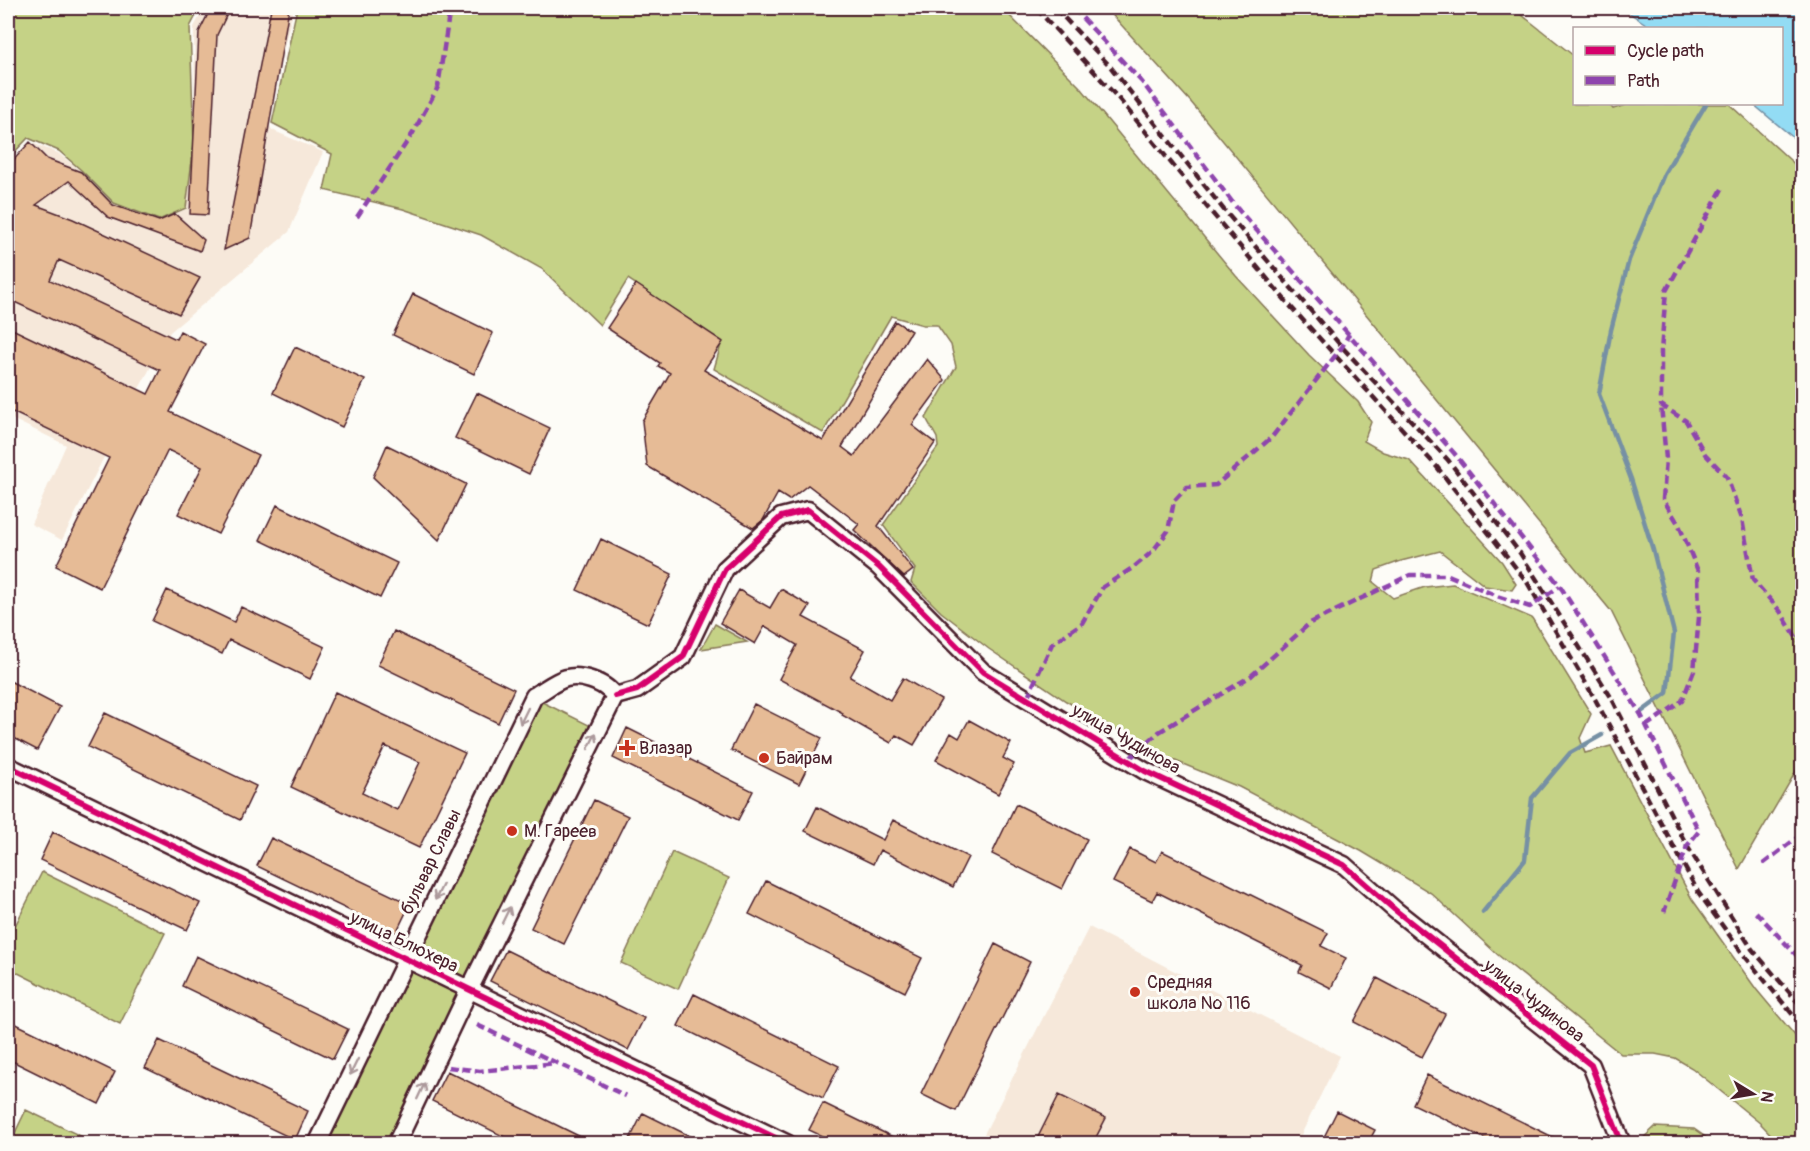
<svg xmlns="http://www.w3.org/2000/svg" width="1810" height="1151" viewBox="0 0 1810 1151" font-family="Pangolin,sans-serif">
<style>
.built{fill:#f6e8da}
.green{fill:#c5d286;stroke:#887858;stroke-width:1.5}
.water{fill:#93dcf4;stroke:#7690a4;stroke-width:1.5}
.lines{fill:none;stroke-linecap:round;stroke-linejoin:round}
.stream{stroke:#7690a4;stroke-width:4.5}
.building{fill:#e6bb96;stroke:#4a1f2b;stroke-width:1.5;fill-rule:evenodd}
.street-casing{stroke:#4a1f2b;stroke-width:21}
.street{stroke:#fdfcf7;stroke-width:16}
.rail{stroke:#4a1f2b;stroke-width:4.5;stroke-dasharray:9 4.5;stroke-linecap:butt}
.quiet{stroke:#8e44ad;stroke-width:4.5;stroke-dasharray:9 4.5;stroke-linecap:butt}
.cycleway-casing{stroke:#fdfcf7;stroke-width:10}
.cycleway{stroke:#d6006c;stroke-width:6}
.oneway{stroke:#ac999b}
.poi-dot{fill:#c8321e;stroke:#fdfcf7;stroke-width:2}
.labels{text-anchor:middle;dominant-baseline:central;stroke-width:6;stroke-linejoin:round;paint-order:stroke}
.street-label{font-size:18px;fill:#4a1f2b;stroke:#fdfcf7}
.poi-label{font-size:18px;fill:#4a1f2b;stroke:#fdfcf7;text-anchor:start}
</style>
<rect width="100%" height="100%" fill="#fdfcf7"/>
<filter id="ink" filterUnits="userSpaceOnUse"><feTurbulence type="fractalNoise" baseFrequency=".0167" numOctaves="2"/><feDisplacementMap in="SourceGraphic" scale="12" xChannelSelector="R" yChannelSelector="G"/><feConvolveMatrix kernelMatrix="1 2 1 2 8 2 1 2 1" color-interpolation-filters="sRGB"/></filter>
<g filter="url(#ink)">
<path class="built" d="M 204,8 L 294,8 L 265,118 L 272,130 L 323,152 L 289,232 L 170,332 L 135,396 L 62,540 L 31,524 L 66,445 L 8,417 L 8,166 L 30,142 L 58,153 L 82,172 L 114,204 L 159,221 L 186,209 L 195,141 L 194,27 Z
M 1089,927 L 1340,1056 L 1297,1143 L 979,1144 Z"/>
<path class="green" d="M 8,8 L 200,8 L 190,27 L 194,144 L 186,208 L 159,220 L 114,203 L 81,170 L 59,151 L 28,138 L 8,159 Z
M 297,8 L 1002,8 L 1082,89 L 1236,276 L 1309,355 L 1358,402 L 1371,422 L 1364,441 L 1383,452 L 1409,460 L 1502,562 L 1516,584 L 1512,590 L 1485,586 L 1440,551 L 1401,561 L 1376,570 L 1373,582 L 1393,598 L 1425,587 L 1453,584 L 1532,618 L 1591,714 L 1580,738 L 1585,753 L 1611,746 L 1692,899 L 1756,989 L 1802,1044 L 1802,1143 L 1779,1143 L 1761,1124 L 1692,1068 L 1675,1058 L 1655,1054 L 1621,1054 L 1498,955 L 1431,893 L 1361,851 L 1239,787 L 1156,753 L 1066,701 L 989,649 L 941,612 L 911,582 L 915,569 L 883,525 L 938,447 L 937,438 L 926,418 L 956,367 L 951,345 L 937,325 L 923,325 L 891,316 L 823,433 L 714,369 L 722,341 L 628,279 L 600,325 L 542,269 L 481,235 L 403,209 L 324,190 L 332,154 L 272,123 Z
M 1106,8 L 1513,8 L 1574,56 L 1574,104 L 1609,104 L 1613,109 L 1628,104 L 1729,104 L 1802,171 L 1802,761 L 1739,869 L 1611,611 L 1190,101 Z
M 715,624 L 747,642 L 701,649 Z
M 536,699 L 593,727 L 392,1143 L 322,1144 Z
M 672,852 L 729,878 L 678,989 L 621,963 Z
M 42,872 L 165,933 L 120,1024 L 8,968 L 8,940 Z
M 26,1110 L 87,1139 L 85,1143 L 10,1143 Z
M 1655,1127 L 1694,1129 L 1714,1143 L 1638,1143 Z"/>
<path class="water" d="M 1622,8 L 1802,8 L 1802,145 L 1753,104 L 1782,104 L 1782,28 L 1652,28 Z"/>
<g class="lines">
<path class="stream" d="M 1640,713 L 1667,693 L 1674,633 L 1653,550 L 1631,479 L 1599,394 L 1611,330 L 1629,260 L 1664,174 L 1706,104
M 1483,912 L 1525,860 L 1532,798 L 1570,753 L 1602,735"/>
</g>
<path class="building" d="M 211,8 L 230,8 L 217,35 L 208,215 L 190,214 L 199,32 Z
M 271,8 L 289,8 L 250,238 L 224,250 Z
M 30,142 L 47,159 L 81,172 L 113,205 L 159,221 L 175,214 L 204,240 L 200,251 L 108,217 L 69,181 L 36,205 L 73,219 L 200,278 L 179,314 L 59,260 L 50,280 L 176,339 L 180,331 L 205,344 L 170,412 L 258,455 L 218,534 L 178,514 L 202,467 L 168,450 L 100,588 L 56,566 L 109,458 L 8,410 L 8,327 L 148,394 L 160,370 L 8,299 L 8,166 Z
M 636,284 L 723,342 L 704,370 L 823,441 L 895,321 L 911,331 L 842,447 L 854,456 L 927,359 L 945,380 L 912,425 L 935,443 L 878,526 L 913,570 L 904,577 L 854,530 L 859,524 L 808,485 L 789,500 L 778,493 L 763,520 L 753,528 L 647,466 L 642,421 L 670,373 L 658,366 L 660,363 L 607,328 Z
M 413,294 L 493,333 L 474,374 L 393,335 Z
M 295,347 L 365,380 L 342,427 L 273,393 Z
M 477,393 L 550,428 L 529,474 L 455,438 Z
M 387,445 L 466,484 L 439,540 L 373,477 Z
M 277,505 L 397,563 L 380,598 L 260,540 Z
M 601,539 L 672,574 L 648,624 L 577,590 Z
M 781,589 L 810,606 L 803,617 L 865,650 L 850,677 L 890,700 L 903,678 L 941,700 L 914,745 L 896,735 L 891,743 L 842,715 L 843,713 L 779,679 L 797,645 L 765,626 L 755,644 L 720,623 L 739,590 L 770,608 Z
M 167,590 L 234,622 L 241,607 L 325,647 L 310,679 L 229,640 L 222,654 L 152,621 Z
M 394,631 L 514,689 L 498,723 L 378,665 Z
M 8,680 L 60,707 L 37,750 L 8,735 Z
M 335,692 L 465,753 L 419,848 L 291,787 ZM 385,746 L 420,762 L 397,810 L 362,793 Z
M 754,704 L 822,738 L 799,784 L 731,750 Z
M 105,713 L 256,786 L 240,820 L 88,747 Z
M 969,720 L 1011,743 L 1003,758 L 1014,764 L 998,794 L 936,760 L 951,733 L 959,738 Z
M 627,728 L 753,791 L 738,820 L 613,758 Z
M 594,800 L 628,816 L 564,944 L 531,928 Z
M 1016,804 L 1087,839 L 1062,889 L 992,854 Z
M 817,807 L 883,840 L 893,820 L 968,857 L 953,887 L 880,850 L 873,864 L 805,831 Z
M 53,832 L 200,903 L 187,930 L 40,860 Z
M 271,838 L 410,904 L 396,933 L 257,866 Z
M 1130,849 L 1156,862 L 1162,851 L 1328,933 L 1321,946 L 1346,958 L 1331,988 L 1299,972 L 1302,965 L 1157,892 L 1152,901 L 1113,882 Z
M 766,881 L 922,958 L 905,992 L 749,914 Z
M 995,944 L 1030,962 L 956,1111 L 921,1094 Z
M 506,950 L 644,1018 L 628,1050 L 490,981 Z
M 196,956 L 348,1029 L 333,1059 L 182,986 Z
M 1377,978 L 1445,1014 L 1422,1057 L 1354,1022 Z
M 694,994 L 839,1066 L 823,1098 L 678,1026 Z
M 8,1020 L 115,1072 L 99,1104 L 8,1059 Z
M 159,1040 L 308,1111 L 295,1140 L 145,1068 Z
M 447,1071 L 593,1143 L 517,1143 L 432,1101 Z
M 1427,1075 L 1565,1143 L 1494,1143 L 1413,1104 Z
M 1059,1095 L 1106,1118 L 1093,1143 L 1035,1143 Z
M 823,1103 L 905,1143 L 837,1143 L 809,1130 Z
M 1337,1111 L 1375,1130 L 1368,1143 L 1321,1143 Z
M 643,1113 L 704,1143 L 628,1143 Z"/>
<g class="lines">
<g class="street-casing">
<path id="street" d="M 615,696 L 637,690 L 683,657 L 725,569 L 781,517 L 808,510 L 879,567 L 983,672 L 1145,771 L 1344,865 L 1395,910 L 1591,1065 L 1622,1144
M 8,766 L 788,1144
M 317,1144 L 534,696 C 556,683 566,671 591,680 C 602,684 607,687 615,696
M 396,1144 L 469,990 L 615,696"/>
</g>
<use href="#street" class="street"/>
<path class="rail" d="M 1036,8 L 1119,99 L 1207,207 L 1291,307 L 1437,467 L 1527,582 L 1595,699 L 1698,892 L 1743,954 L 1802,1026
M 1055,8 L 1109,65 L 1224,210 L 1342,347 L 1448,460 L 1520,553 L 1611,697 L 1687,846 L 1752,949 L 1802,1007"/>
<path class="quiet" d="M 1073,8 L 1142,82 L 1236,207 L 1454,453 L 1560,586 L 1640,713 L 1699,831 L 1687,846 L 1664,912
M 1722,189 L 1666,291 L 1661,351 L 1661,405 L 1686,421 L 1705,454 L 1727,477 L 1742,519 L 1753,580 L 1780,611 L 1802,647
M 357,217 L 413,133 L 438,87 L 450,8
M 1027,698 L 1052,644 L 1082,623 L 1103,587 L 1134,567 L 1152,552 L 1168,531 L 1174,501 L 1187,487 L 1216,485 L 1272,437 L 1342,347 L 1349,334
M 1646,726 L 1682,701 L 1694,671 L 1699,617 L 1698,571 L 1679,525 L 1663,499 L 1666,459 L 1661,405
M 1128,760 L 1159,732 L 1251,676 L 1310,623 L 1410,575 L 1448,575 L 1497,596 L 1530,607 L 1560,586
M 1763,864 L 1802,834
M 1756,912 L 1802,961
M 477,1025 L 626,1096
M 448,1067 L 480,1071 L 555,1063"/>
<g class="cycleway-casing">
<path id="cycleway" d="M 615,696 L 637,690 L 683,657 L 725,569 L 781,517 L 808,510 L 879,567 L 983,672 L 1145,771 L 1344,865 L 1395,910 L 1591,1065 L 1622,1144
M 8,766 L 788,1144"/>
</g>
<use href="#cycleway" class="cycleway"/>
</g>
<defs><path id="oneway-shaft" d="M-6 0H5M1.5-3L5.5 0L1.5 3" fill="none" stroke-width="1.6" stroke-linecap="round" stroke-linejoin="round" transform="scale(1.5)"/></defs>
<g class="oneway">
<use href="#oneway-shaft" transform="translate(524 716) rotate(116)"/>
<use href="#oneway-shaft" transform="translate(592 741) rotate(-64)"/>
<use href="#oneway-shaft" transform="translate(439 892) rotate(116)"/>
<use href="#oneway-shaft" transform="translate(506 915) rotate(-64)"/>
<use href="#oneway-shaft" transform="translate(354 1067) rotate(116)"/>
<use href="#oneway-shaft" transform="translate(421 1091) rotate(-65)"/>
</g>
</g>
<g class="poi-dot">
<path d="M624 739h6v6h6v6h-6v6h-6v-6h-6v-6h6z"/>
<circle cx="764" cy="758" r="6"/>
<circle cx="512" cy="831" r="6"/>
<circle cx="1135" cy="992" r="6"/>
</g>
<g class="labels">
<g class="street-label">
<text transform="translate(1126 739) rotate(30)">улица Чудинова</text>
<text transform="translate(431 862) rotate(-64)">бульвар Славы</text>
<text transform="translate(404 942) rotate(26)">улица Блюхера</text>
<text transform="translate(1534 1001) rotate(38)">улица Чудинова</text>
</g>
<g class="poi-label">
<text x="639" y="748">Влазар</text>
<text x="776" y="758">Байрам</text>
<text x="524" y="831">М. Гареев</text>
<text x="1147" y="982">Средняя<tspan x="1147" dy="21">школа № 116</tspan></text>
</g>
</g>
<rect width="1810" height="1151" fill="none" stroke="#fdfcf7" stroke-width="30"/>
<rect x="15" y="15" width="1780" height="1121" fill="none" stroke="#4a1f2b" stroke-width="2" filter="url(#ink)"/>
<rect x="1573" y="27" width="210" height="78" fill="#fdfcf7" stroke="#b5a4a5" stroke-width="1.5"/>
<rect x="1585" y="46" width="30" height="9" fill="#d6006c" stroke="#b5a4a5" stroke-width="1.5"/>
<text x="1627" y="57" font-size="18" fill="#4a1f2b">Cycle path</text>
<rect x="1585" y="76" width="30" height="9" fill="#8e44ad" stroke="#b5a4a5" stroke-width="1.5"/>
<text x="1627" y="87" font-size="18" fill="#4a1f2b">Path</text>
<g transform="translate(1753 1094) rotate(101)" stroke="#fdfcf7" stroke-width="4.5" paint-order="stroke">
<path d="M0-4.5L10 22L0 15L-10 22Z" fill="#4a1f2b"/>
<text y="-9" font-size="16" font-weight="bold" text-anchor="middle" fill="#4a1f2b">N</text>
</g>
</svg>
